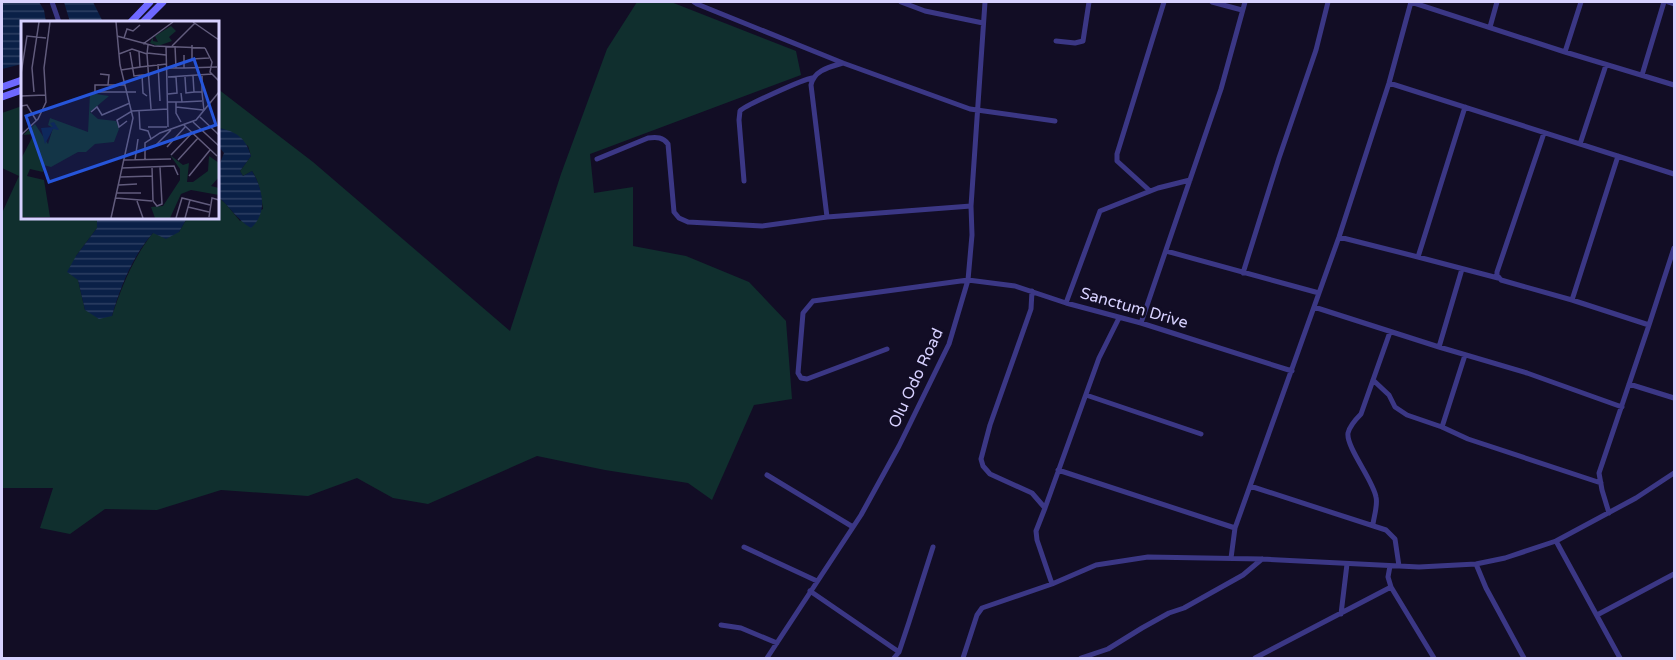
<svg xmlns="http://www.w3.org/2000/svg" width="1676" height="660" viewBox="0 0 1676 660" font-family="'Varela Round',sans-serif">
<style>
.green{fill:#102f2e}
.water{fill:url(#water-rules)}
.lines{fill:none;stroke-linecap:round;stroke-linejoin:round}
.street{stroke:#3b3785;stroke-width:5}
.secondary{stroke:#6e68ff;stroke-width:7}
.labels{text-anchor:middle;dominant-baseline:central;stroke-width:5;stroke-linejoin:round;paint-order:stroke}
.street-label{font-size:16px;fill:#d7d1ff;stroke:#120d25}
.inset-road{fill:none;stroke:#615b7c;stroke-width:1.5}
.view{fill:#2655da;fill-opacity:0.15;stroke:#2655da;stroke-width:3}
.inset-edge{fill:none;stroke:#d7d1ff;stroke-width:3}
</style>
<defs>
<pattern id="water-rules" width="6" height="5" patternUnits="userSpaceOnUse" patternTransform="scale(1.5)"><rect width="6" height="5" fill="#0a2047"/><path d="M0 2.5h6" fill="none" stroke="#2d3f63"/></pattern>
</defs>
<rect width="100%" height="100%" fill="#120d25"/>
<path class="green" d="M 637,2 L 671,2 L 796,51 L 801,75 L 590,154 L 594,193 L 633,187 L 633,246 L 686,256 L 749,282 L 786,321 L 792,399 L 754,405 L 712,500 L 688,483 L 605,470 L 537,456 L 428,504 L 393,498 L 357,478 L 308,496 L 221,490 L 157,510 L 105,509 L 70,534 L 40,528 L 53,488 L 3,488 L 2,499 L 2,213 L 19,176 L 2,168 L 2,113 L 22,106 L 22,218 L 97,218 L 97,228 L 76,256 L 78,280 L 85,310 L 112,316 C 121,288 134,256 153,233 L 179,232 L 187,218 L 218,218 L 218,197 L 226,204 L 240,221 L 263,209 C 261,195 260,183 252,171 L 243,176 L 240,171 L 251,156 L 248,146 L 223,129 L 218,128 L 218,89 L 313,162 L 510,331 L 561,174 L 607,49 Z"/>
<path class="water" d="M 2,2 L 39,2 L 44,10 L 46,22 L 22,22 L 22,64 L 2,69 Z
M 64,2 L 93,2 L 103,22 L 70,22 Z
M 218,128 C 236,131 246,138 251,156 L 240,171 L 243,176 L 252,171 C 263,189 268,213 251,228 C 237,220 230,206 218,197 L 218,168 L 224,153 L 220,148 L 218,148 Z
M 97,218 L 187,218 L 179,232 L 166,239 L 153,233 C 133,255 120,288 112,316 L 99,319 L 85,310 L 78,280 L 67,272 L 76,256 L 97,228 Z"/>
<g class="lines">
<path class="street" d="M 52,2 L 59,22
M 694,2 L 697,4 L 843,63 L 970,109 L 1055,121
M 901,2 L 925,11 L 983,23
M 1212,2 L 1242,10
M 1411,2 L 1565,52 L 1581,2
M 1668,2 L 1674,4
M 1490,27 L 1497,2
M 1056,41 L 1075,43 L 1083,41 L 1089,2
M 1565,52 L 1674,85
M 1642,75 L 1664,2
M 1389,83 L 1674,174
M 1544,133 L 1497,272 L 1497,275 L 1501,280 L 1572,300 L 1618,156
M 1580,144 L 1606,65
M 597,159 L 648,138 C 657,137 663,137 668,144 L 674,212 L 679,218 L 688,222 L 762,226 L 827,217 L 971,206
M 744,181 L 739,120 L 740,111 C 744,106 804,79 812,78
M 1150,191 L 1117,161 L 1117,154 L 1164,2
M 827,217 L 811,85 C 814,70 830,67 843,63
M 1339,237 L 1418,257 L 1465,107
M 1166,251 L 1319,293
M 1418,257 L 1498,278
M 1243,273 L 1279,158 L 1316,50 L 1328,2
M 1032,291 L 1031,309 L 990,425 L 981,459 L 983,466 L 990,474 L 1032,493 L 1045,508 L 1036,531 L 1037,540 L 1052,584
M 1572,300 L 1649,325 L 1674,248
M 1066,303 L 1100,211 L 1158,188 L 1190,180
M 1314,307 L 1439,347 L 1462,269
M 1141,323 L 1221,89 L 1245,2
M 1439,347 L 1527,373 L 1622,407
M 887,349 L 807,379 L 801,378 L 798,373 L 803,313 L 813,301 L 968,280 L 1015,286 L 1066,303 L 1141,323 L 1292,371
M 1373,380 L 1389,395 L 1395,407 L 1407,415 L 1442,427 L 1468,439 L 1601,483
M 1629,384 L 1674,398
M 1086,395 L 1201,434
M 1442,427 L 1465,355
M 1058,470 L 1235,528 L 1231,558
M 767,475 L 853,527
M 1250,486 L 1386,530 L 1395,539 L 1399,566
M 1045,508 L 1099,358 L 1119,318
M 1609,513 L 1602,490 L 1599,473 L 1649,325
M 1373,524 C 1374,516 1378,505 1376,497 C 1373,480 1346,447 1348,433 C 1350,425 1356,419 1361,414 L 1390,332
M 1235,528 L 1339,237 L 1389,83 L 1411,2
M 1556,541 L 1620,658
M 744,547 L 817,581
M 1476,564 L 1486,588 L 1524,658
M 1390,566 L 1388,577 L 1391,587 L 1434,658
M 810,591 L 899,652
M 1341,614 L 1347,564
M 1597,615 L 1674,574
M 721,625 L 741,628 L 777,643
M 767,658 L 861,515 L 899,446 L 949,344 L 968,280 L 972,235 L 971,206 L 985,2
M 894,658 L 899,652 L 909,622 L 933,547
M 963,658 L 977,615 L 982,608 L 1052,584 L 1096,565 L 1148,557 L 1262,559 L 1419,567 L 1476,564 L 1505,558 L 1556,541 L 1636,498 L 1674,473
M 1081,658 L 1108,649 L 1142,628 L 1169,613 L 1184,608 L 1243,575 L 1262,559
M 1255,658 L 1391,587"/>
<path class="secondary" d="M 131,22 L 150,2
M 143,22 L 163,2
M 2,87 L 22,80
M 2,97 L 22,90"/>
</g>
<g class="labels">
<g class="street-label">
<text transform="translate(1134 308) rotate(16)">Sanctum Drive</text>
<text transform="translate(916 378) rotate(-65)">Olu Odo Road</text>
</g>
</g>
<g transform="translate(21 21)">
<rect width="198" height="198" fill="#120d25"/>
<path d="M 150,5 L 155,10 L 148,16 L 151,20 L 137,25 L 129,22 L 132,16 L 132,20 L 137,21 L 134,15 ZM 69,72 L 88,75 L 69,91 L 77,98 L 95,100 L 98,108 L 93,121 L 74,123 L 65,131 L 57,131 L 30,146 L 22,144 L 22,151 L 9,148 L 6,155 L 23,159 L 29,196 L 0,196 L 0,138 L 13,113 L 2,114 L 14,103 L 27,123 L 32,107 L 27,104 L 29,97 L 67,111 Z" fill="#102f2e"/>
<path d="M 149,134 L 162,144 L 168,142 L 166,161 L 172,161 L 187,150 L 188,135 L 198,142 L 198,156 L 190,165 L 198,167 L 198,174 L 170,169 L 160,173 L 149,197 L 134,197 L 130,186 L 142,185 L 159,159 L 159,148 Z" fill="#102f2e"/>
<path d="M 33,101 L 38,109 L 32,108 L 24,123 L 20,107 L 32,106 L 29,102 Z" fill="#0a2047"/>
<path class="inset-road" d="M 172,1 L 198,19M 96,15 L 133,25 L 184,27M 103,17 L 106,8 L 112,10 L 119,4M 122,23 L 152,1M 171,24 L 171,38 L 188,37M 145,25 L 147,106M 151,25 L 174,2M 154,25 L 155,47M 184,27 L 191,41 L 189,51 L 198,60M 109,31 L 113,55 L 121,54M 126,32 L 145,34M 98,33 L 111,28 L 126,33 L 127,24M 126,33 L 130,88M 137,43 L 139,80M 119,46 L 146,43M 146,47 L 163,47 L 163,34M 163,47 L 196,46M 100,49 L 119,46 L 118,31M 0,53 L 6,15 L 25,17M 79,53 L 88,54 L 87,64 L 104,64M 147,56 L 191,53M 164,56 L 165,72 L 173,71 L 172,55M 87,64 L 74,64 L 74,71 L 115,71M 13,71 L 11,47 L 18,1M 173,71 L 181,71 L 181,55M 181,71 L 183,90M 147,73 L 156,72 L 155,56M 0,75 L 24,74M 126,75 L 122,72 L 121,54 L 129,54M 147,81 L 161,81 L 160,72M 155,81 L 155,92 L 160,101M 161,81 L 181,80M 0,85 L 6,84 L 15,99M 155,86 L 182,89M 118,89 L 119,108 L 127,110 L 130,118M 70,91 L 76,86 L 81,94 L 109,82M 179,96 L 198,114M 106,100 L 98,106 L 96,99 L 111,90 L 147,88M 172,101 L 198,125M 163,104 L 196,135M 127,106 L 146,106M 0,114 L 17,98 L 25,81 L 23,47 L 29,1M 135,124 L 150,109M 146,126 L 164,106M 150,134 L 171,112M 124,138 L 124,122 L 139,112 L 175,99 L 198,71M 103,139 L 150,138M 114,139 L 117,118M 157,139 L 177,117M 131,146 L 132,180 L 136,185 L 141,183 L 139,146M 101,147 L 153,145 L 157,154M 168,155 L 189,129M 99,156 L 132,155M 98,164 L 116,163M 96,172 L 120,172M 95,177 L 131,180M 116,180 L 122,197M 167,186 L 188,191M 188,196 L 191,177 L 198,179M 90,197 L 112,97 L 99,44 L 95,1M 155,197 L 161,177 L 189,184M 164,197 L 169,179"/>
<path class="view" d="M 173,38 L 195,104 L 28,161 L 5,95 Z"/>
<rect width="198" height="198" class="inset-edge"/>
</g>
<rect width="1676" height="660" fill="none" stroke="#d7d1ff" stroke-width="6"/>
</svg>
